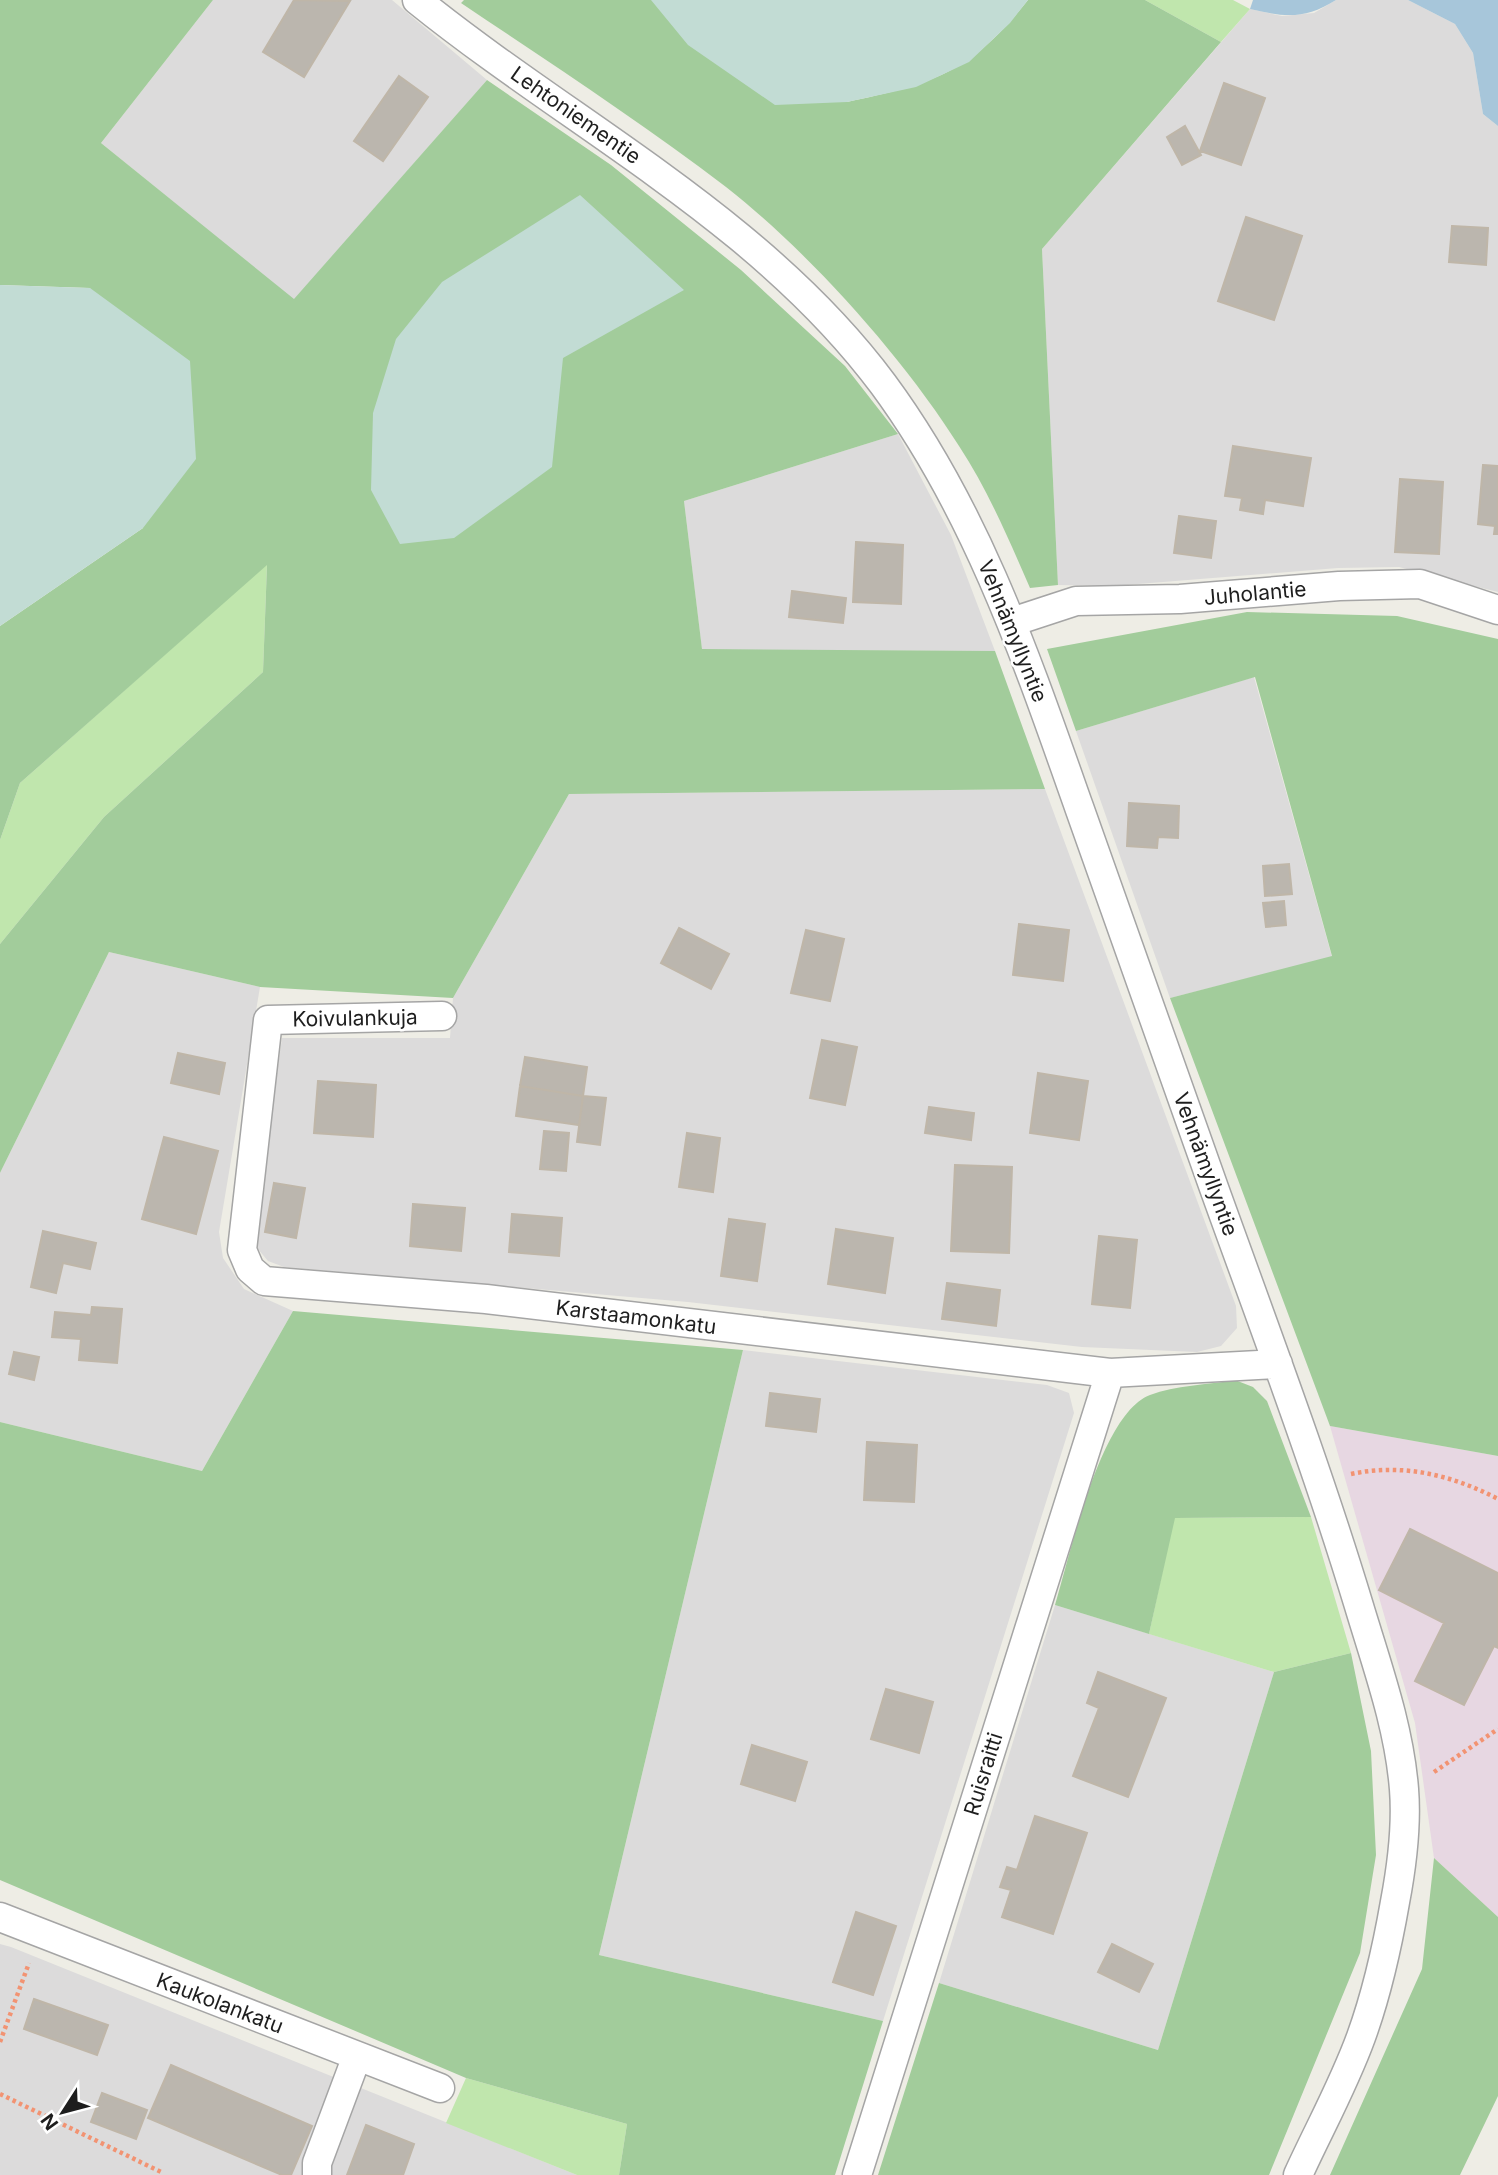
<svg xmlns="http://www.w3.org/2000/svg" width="1498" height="2175" viewBox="0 0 1498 2175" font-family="Inter,sans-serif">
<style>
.residential{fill:#dcdbdb}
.industrial{fill:#e7d7e2}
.grass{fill:#c0e6ad}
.forest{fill:#a2cc9b}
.wetland{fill:#c2dcd4}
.water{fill:#a7c6da}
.building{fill:#bbb6ae;stroke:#bfb6a8;stroke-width:2}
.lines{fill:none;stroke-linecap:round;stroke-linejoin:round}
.street-casing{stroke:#a5a5a5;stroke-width:31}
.path{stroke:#f29372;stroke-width:4.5;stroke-dasharray:3.5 3.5;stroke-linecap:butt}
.street{stroke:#fff;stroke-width:28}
.labels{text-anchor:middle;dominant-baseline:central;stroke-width:5;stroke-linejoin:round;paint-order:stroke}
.street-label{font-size:21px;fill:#1e1e1e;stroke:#fff}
</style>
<rect width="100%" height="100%" fill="#eeede5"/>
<path class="residential" d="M 213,0 L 392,0 L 487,80 L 294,300 L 101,143 Z
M 1336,0 L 1408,0 L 1455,24 L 1473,53 L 1483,114 L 1498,126 L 1498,592 L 1399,567 L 1338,568 L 1113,586 L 1058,585 L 1042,249 L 1250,9 L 1282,16 L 1314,13 Z
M 898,434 L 951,535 L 995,651 L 702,650 L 684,501 Z
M 1254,677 L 1332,957 L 1170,998 L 1076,731 Z
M 1045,789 L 1236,1306 L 1237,1328 L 1221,1346 L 1197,1352 L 1082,1347 L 688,1302 L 284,1267 L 268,1261 L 258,1249 L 255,1230 L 282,1038 L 450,1038 L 453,998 L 569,794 Z
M 109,952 L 260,987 L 219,1232 L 223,1258 L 244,1289 L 293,1311 L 202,1471 L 0,1422 L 0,1173 Z
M 743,1350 L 1047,1385 L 1069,1393 L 1074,1413 L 883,2021 L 599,1955 Z
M 1055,1605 L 1274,1672 L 1158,2050 L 939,1983 Z
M 0,1944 L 11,1947 L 577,2175 L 0,2175 Z"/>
<path class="industrial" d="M 1330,1426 L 1498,1456 L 1498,1917 L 1434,1858 L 1415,1723 Z"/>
<path class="grass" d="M 1145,0 L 1233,0 L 1250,9 L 1221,42 Z
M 267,564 L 263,672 L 104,817 L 0,944 L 0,840 L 20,783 Z
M 1311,1517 L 1351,1653 L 1274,1672 L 1149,1634 L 1174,1518 Z
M 466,2078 L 627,2124 L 619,2175 L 577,2175 L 446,2123 Z"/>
<path class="forest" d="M 0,0 L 213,0 L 101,143 L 294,299 L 487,80 L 611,165 L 741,270 L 845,366 L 898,434 L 684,501 L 702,649 L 995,651 L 1045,789 L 569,794 L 453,998 L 260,987 L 109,952 L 0,1173 L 0,944 L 104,817 L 263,672 L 267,565 L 20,783 L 0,840 L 0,626 L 143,528 L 90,288 L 0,285 Z
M 464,0 L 746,0 L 847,102 C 935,83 970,73 1028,0 L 1145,0 L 1221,42 L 1042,249 L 1058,585 L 1030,588 C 1009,540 988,490 959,446 C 903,357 809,252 726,187 C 641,122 550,63 461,3 Z
M 1247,612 L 1397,616 L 1498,639 L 1498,1456 L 1330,1426 L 1170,998 L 1332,956 L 1255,677 L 1076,731 L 1047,649 Z
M 293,1311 L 743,1350 L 599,1955 L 883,2021 L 835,2175 L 619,2175 L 627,2124 L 466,2078 L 0,1880 L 0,1422 L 202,1471 Z
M 1235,1380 L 1253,1387 L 1267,1401 L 1311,1517 L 1175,1518 L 1149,1634 L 1055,1605 C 1070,1556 1100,1414 1150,1395 C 1175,1385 1208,1385 1235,1380 Z
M 1351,1653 L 1371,1751 L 1376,1855 L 1360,1953 L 1269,2175 L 878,2175 L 939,1983 L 1158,2050 L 1274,1672 Z
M 1434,1858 L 1498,1917 L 1498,2096 L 1460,2175 L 1330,2175 L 1422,1969 Z"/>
<path class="wetland" d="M 651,0 L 1028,0 L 1010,23 L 969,62 L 916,87 L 847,102 L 775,105 L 688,45 Z
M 580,195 L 684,290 L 563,358 L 552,467 L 454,538 L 400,544 L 371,490 L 373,413 L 396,339 L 442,282 Z
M 0,285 L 90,288 L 190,361 L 196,459 L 143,528 L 0,626 Z"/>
<path class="water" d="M 1253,0 L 1336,0 C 1304,20 1285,17 1250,9 Z
M 1408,0 L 1498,0 L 1498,126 L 1483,114 L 1473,53 L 1455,24 Z"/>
<path class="building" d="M 294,0 L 350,1 L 304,77 L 263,52 Z
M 399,76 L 428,97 L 383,161 L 354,141 Z
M 1224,83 L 1265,98 L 1241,165 L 1200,151 Z
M 1185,126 L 1201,155 L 1182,165 L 1167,137 Z
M 1246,217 L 1302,236 L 1274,320 L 1218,301 Z
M 1452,226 L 1488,228 L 1486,265 L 1449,262 Z
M 1233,446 L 1311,458 L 1303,506 L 1265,500 L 1263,514 L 1240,510 L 1242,498 L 1225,496 Z
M 1483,465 L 1498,466 L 1498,534 L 1494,534 L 1495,526 L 1478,524 Z
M 1400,479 L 1443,482 L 1439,554 L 1395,552 Z
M 1179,516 L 1216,521 L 1211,558 L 1174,553 Z
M 856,542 L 903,545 L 901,604 L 853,602 Z
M 792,591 L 846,598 L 843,623 L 789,617 Z
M 1129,803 L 1179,806 L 1178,838 L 1158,837 L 1157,848 L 1127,846 Z
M 1289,864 L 1292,894 L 1265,896 L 1263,866 Z
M 1284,901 L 1286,925 L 1266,927 L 1263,903 Z
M 1019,924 L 1069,930 L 1063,981 L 1013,975 Z
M 679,928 L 729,954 L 711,989 L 661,963 Z
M 806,930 L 844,939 L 830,1001 L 791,993 Z
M 822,1040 L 857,1047 L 845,1105 L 810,1098 Z
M 178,1053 L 225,1063 L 219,1094 L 171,1083 Z
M 525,1057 L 587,1067 L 583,1096 L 520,1086 Z
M 1038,1073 L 1088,1081 L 1079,1140 L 1030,1133 Z
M 318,1081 L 376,1085 L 373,1137 L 314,1133 Z
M 520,1086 L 583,1096 L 579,1125 L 516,1116 Z
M 583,1096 L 606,1098 L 600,1145 L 577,1142 Z
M 929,1107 L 974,1113 L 971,1140 L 925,1133 Z
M 544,1131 L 569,1133 L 566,1171 L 540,1169 Z
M 687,1133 L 720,1138 L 713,1192 L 679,1187 Z
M 164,1137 L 218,1151 L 196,1234 L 142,1219 Z
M 955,1165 L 1012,1167 L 1009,1253 L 951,1251 Z
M 274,1183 L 305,1188 L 296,1238 L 265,1232 Z
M 413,1204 L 465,1208 L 461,1251 L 410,1246 Z
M 512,1214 L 562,1218 L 559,1256 L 509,1252 Z
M 729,1219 L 765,1224 L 757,1281 L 721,1276 Z
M 836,1229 L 893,1238 L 885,1293 L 828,1284 Z
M 43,1231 L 96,1243 L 90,1269 L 63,1263 L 56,1293 L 31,1287 Z
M 1099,1236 L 1137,1240 L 1130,1308 L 1092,1304 Z
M 947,1283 L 1000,1290 L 996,1326 L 942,1319 Z
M 92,1307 L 122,1309 L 117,1363 L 79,1360 L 81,1339 L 52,1337 L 55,1312 L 91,1315 Z
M 14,1352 L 39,1357 L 34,1380 L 9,1374 Z
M 770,1393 L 820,1399 L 816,1432 L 766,1426 Z
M 867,1442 L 917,1445 L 914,1502 L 864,1500 Z
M 1410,1529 L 1498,1573 L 1498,1648 L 1494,1646 L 1464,1705 L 1415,1681 L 1444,1623 L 1379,1590 Z
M 1098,1672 L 1166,1698 L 1128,1797 L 1073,1776 L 1099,1708 L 1087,1703 Z
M 886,1689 L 933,1702 L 919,1753 L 871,1739 Z
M 752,1745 L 807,1762 L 795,1801 L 741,1784 Z
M 1035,1816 L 1087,1833 L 1053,1934 L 1002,1917 L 1011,1890 L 1000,1887 L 1007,1867 L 1017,1870 Z
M 856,1912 L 896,1926 L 873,1995 L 833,1982 Z
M 1112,1944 L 1153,1964 L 1139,1992 L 1098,1972 Z
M 34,1999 L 108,2025 L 97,2055 L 24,2029 Z
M 171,2065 L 312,2126 L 291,2175 L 282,2175 L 148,2118 Z
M 102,2093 L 147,2110 L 136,2139 L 91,2122 Z
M 366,2125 L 414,2144 L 403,2175 L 347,2175 Z"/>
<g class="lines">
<g class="street-casing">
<path id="street" d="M 417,0 C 573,126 761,220 883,384 C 977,511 1027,660 1079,807 C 1123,934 1168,1061 1214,1188 C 1264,1327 1316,1464 1359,1606 C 1377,1666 1399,1726 1404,1789 C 1407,1827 1402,1865 1395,1902 C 1387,1948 1377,1993 1361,2037 C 1344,2084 1319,2129 1298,2175
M 1012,622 L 1076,601 L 1180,599 L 1339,586 L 1420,584 L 1498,610
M 442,1016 L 268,1020 L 242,1250 L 250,1269 L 264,1281 L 486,1299 L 1110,1373 L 1278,1364
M 0,1917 L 440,2088
M 317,2175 L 317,2163 L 357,2056
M 857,2175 L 1110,1373"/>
</g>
<path class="path" d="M 1351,1474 C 1403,1463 1452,1475 1498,1499
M 1434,1772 L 1498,1729
M 0,2042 L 29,1963
M 0,2094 L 161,2172"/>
<use href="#street" class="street"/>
</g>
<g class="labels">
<g class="street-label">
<text transform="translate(576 115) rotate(35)">Lehtoniementie</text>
<text transform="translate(1255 593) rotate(-5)">Juholantie</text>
<text transform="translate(1013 631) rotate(68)">Vehnämyllyntie</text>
<text transform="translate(355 1018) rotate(-1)">Koivulankuja</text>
<text transform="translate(1206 1164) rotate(70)">Vehnämyllyntie</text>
<text transform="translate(636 1317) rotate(7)">Karstaamonkatu</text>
<text transform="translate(983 1774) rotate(-73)">Ruisraitti</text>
<text transform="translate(220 2003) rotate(21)">Kaukolankatu</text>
</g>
</g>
<g transform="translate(63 2112) rotate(234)" stroke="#ffffff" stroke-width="5" paint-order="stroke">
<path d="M0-5L12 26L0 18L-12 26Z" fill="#1e1e1e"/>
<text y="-10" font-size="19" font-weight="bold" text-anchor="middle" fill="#1e1e1e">N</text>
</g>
</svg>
